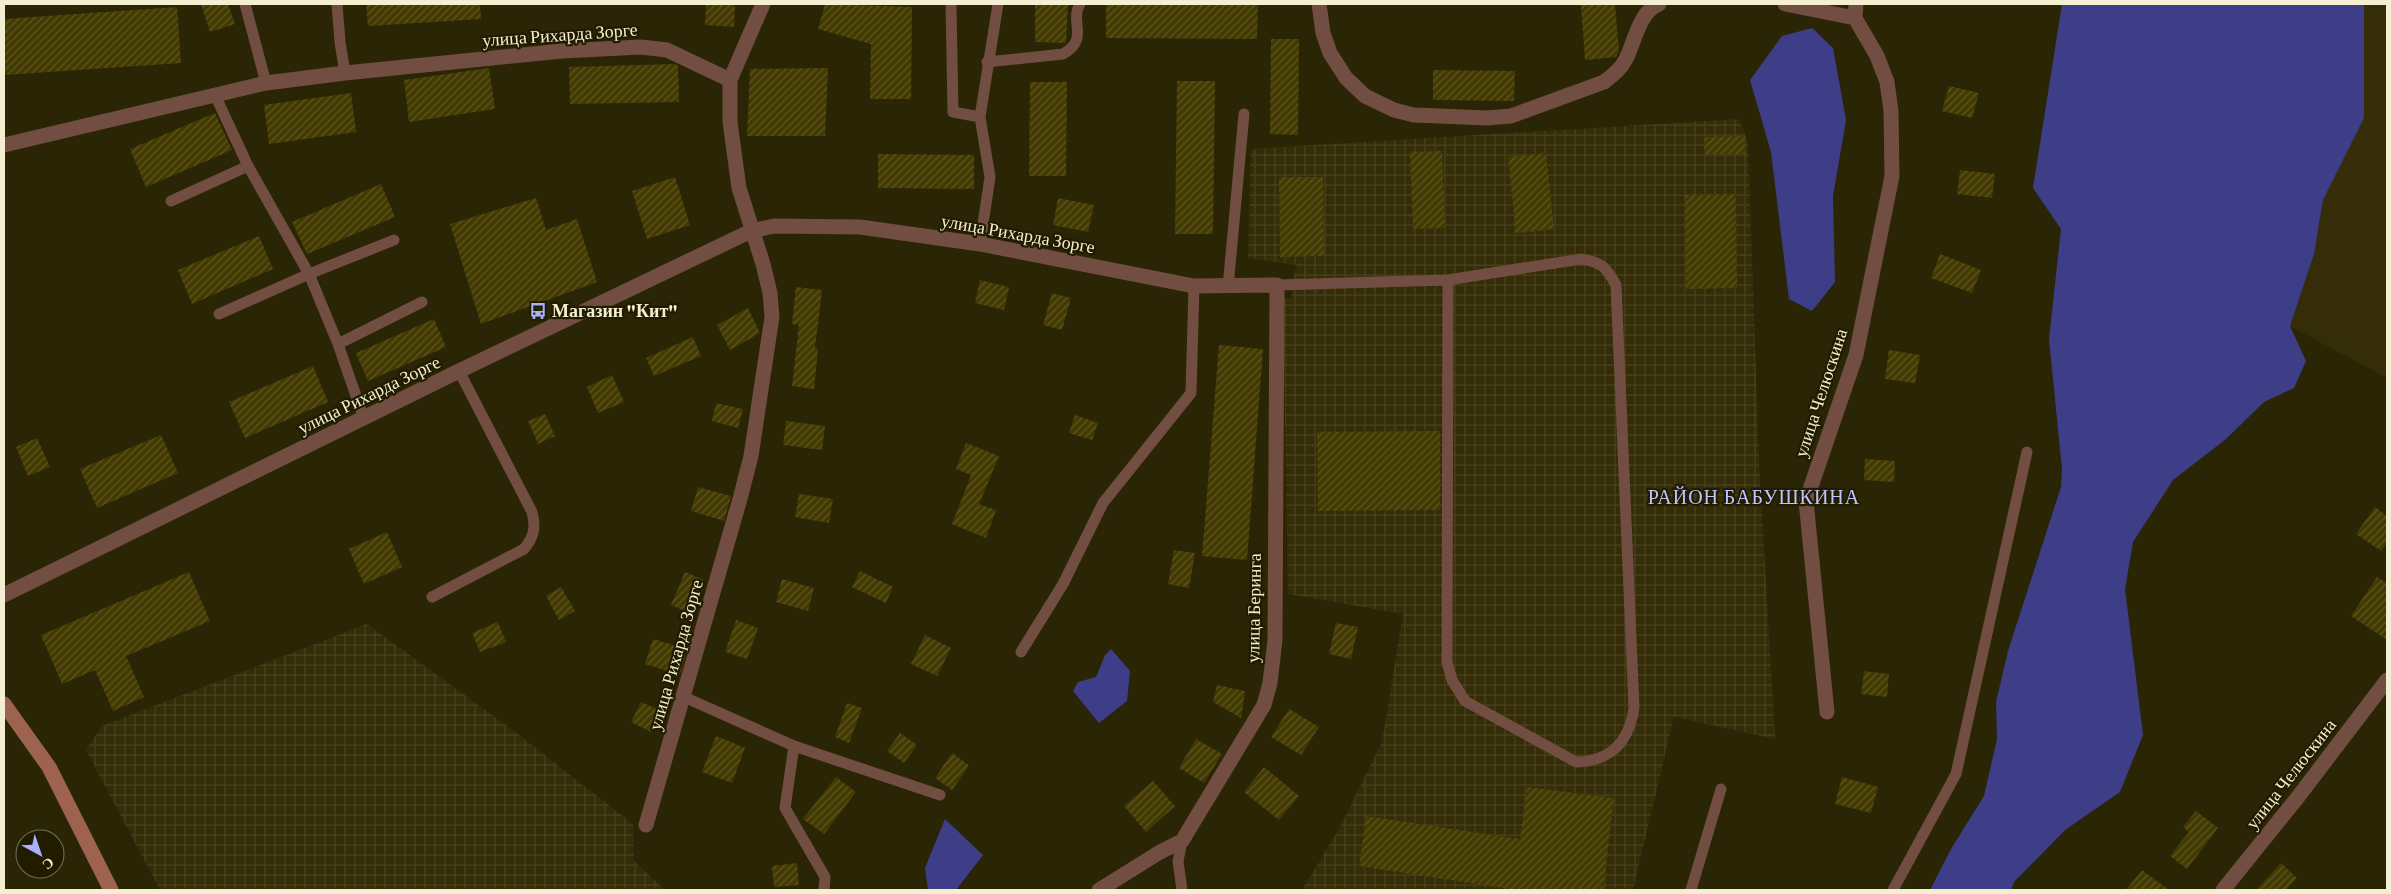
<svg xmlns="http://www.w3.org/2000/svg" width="2391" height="894" viewBox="0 0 2391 894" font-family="'Crimson Pro',serif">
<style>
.built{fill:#342d07}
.industrial{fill:url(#industrial-grid)}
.water{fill:#3e3e88}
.building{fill:url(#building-hatch)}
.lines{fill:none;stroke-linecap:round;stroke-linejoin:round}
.service{stroke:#724d41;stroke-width:11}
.minor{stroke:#724d41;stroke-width:15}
.secondary{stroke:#9d634f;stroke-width:15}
.labels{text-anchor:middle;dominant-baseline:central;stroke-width:4.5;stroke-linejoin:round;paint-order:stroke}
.street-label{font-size:18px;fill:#f4efd0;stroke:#211b00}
.poi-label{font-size:18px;font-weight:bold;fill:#f4efd0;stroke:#211b00;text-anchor:start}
.quarter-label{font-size:20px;letter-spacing:1px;fill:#bec4fd;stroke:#211b00}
</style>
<defs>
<pattern id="industrial-grid" width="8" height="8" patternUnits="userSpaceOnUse" patternTransform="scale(1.25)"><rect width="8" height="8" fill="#342d07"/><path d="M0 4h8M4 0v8" fill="none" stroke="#48421e"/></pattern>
<pattern id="building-hatch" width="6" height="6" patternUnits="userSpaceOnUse" patternTransform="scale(1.25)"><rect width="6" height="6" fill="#423a00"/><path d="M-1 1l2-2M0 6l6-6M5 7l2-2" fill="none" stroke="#5e5724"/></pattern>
</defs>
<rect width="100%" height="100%" fill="#2a2505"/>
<path class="built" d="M 2364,4 L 2387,4 L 2387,378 L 2290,326 L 2314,254 L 2323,200 L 2364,118 Z"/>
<path class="industrial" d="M 1739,119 L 1748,143 L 1759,462 L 1775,739 L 1674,717 L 1633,890 L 1308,890 L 1304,887 L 1340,827 L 1382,742 L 1403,614 L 1288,594 L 1283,298 L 1292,298 L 1292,285 L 1297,265 L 1248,258 L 1251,149 Z
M 367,624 L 514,731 L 633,824 L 634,861 L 665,890 L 160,890 L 86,750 L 102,726 Z"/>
<path class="water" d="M 2062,4 L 2364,4 L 2364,118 L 2323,200 L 2314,254 L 2290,326 L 2306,361 L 2294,388 L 2264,402 L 2226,439 L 2173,480 L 2133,542 L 2125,589 L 2143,735 L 2120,792 L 2065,830 L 2014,882 L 2011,890 L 1930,890 L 1951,849 L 1984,796 L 1997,739 L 1996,702 L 2008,651 L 2061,487 L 2062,469 L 2049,339 L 2061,229 L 2033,188 Z
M 1812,28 L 1833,48 L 1846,120 L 1833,196 L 1835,282 L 1812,311 L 1789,299 L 1771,152 L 1750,80 L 1782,36 Z
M 1111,649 L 1130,671 L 1127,701 L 1099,723 L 1073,691 L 1078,682 L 1096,677 L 1105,655 Z
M 945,819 L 983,855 L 956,890 L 928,890 L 925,868 Z"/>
<path class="building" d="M 201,4 L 228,4 L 235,24 L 210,32 Z
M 366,4 L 480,4 L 481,19 L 368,26 Z
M 706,4 L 735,4 L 734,27 L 705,25 Z
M 825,4 L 912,7 L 911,99 L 870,99 L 871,44 L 818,29 Z
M 1035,4 L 1068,4 L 1066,43 L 1035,42 Z
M 1106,4 L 1258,4 L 1257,39 L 1106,38 Z
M 1581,4 L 1615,4 L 1619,51 L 1616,57 L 1585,60 Z
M 177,7 L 181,63 L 4,75 L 4,19 Z
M 1271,39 L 1299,39 L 1298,135 L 1270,134 Z
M 675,64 L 678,66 L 679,102 L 570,104 L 569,67 Z
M 489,68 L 495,109 L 409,122 L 404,80 Z
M 828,68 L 825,136 L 747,136 L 750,69 Z
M 1433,70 L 1515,71 L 1514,101 L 1433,100 Z
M 1177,81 L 1215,81 L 1213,234 L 1175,234 Z
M 1030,82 L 1067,82 L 1066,176 L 1029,176 Z
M 1949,86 L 1979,93 L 1972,118 L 1942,111 Z
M 351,93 L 356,132 L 269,144 L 264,105 Z
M 215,113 L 232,150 L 146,187 L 130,149 Z
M 1745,136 L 1745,154 L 1704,154 L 1704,137 Z
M 1442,151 L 1445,228 L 1413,229 L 1410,152 Z
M 1546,153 L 1554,229 L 1516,233 L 1508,157 Z
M 878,154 L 974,155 L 974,189 L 878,188 Z
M 1960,170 L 1995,174 L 1992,198 L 1957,194 Z
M 675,177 L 690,225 L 647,239 L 632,191 Z
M 1279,177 L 1323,177 L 1324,256 L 1280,257 Z
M 381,184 L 395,217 L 307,254 L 292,222 Z
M 1736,194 L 1737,288 L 1686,289 L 1685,195 Z
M 536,198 L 546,230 L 577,219 L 597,282 L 481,324 L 450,224 Z
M 1058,198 L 1094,205 L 1088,232 L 1053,225 Z
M 259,236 L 273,269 L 192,304 L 178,270 Z
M 1940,254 L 1981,270 L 1972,293 L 1931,278 Z
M 980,280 L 1009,287 L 1004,310 L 975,303 Z
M 796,287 L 822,290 L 815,348 L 818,349 L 814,389 L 792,386 L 799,325 L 792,324 Z
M 1052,293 L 1071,298 L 1062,330 L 1043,325 Z
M 748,308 L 760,333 L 730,350 L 717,325 Z
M 434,319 L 446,347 L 368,381 L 356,353 Z
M 693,337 L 701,356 L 654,376 L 646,358 Z
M 1219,345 L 1263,349 L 1247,560 L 1202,556 Z
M 1889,350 L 1920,355 L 1915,383 L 1885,379 Z
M 313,366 L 328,402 L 245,438 L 229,402 Z
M 612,375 L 624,402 L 598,413 L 587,387 Z
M 716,403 L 743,409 L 738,428 L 712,421 Z
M 545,414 L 555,436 L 538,444 L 528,421 Z
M 1075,415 L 1098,423 L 1092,440 L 1069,433 Z
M 786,421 L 825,426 L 822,450 L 783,445 Z
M 1440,431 L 1440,510 L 1318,511 L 1317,432 Z
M 161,435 L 178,473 L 97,508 L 80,469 Z
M 37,438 L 50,467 L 28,476 L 16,447 Z
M 966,443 L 999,456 L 979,504 L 996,510 L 986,538 L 952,524 L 971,475 L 956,469 Z
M 1865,459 L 1895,461 L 1894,482 L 1864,480 Z
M 698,487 L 731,496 L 724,521 L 691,511 Z
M 799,494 L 833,499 L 829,523 L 795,517 Z
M 2375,507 L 2387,516 L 2387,542 L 2381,551 L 2356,534 Z
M 387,532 L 402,567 L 364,584 L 349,549 Z
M 1174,550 L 1195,553 L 1189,588 L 1168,584 Z
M 860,571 L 893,587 L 886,603 L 852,587 Z
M 189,572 L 210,621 L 126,656 L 144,697 L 113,711 L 95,670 L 62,684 L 41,635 Z
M 685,572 L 704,580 L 690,613 L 671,605 Z
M 2377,577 L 2387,583 L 2387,640 L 2351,616 Z
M 782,579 L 814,588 L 808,611 L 776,602 Z
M 561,587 L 575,611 L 559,620 L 546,596 Z
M 736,620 L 758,628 L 747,659 L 725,652 Z
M 498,622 L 506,642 L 480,652 L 472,633 Z
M 1336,623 L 1358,627 L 1351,659 L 1329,654 Z
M 925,635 L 951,648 L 937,676 L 911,664 Z
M 653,639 L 687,649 L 680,675 L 645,664 Z
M 1864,671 L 1889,674 L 1887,697 L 1861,694 Z
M 1217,685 L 1245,691 L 1241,718 L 1213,702 Z
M 641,702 L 661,711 L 651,732 L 631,722 Z
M 847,703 L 862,708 L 849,743 L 835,737 Z
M 1289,709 L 1319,727 L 1301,755 L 1271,737 Z
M 900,733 L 917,745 L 904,763 L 887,751 Z
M 716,736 L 745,748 L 732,783 L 702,772 Z
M 1196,739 L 1222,754 L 1204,783 L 1179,768 Z
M 952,753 L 969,765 L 952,790 L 935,778 Z
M 1264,767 L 1299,796 L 1279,820 L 1244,792 Z
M 836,777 L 856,792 L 824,834 L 803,819 Z
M 1842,777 L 1878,787 L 1871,813 L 1835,804 Z
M 1153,781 L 1175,806 L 1146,832 L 1124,806 Z
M 1527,787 L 1614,798 L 1603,890 L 1516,890 L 1359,866 L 1366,816 L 1520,839 Z
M 2196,811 L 2218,828 L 2187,869 L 2170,856 L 2189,832 L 2183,827 Z
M 797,863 L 799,885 L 774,887 L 772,866 Z
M 2281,863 L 2297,878 L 2286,890 L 2256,890 Z
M 2142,870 L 2169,890 L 2126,890 Z"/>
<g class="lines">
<path class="service" d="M 245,4 L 266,83
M 337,4 L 340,42 L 345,73
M 951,4 L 953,112 L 980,117
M 987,62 L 1063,54 C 1090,39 1069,22 1080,4
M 215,95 L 248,166 L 309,274 L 338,344 L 364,419
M 171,201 L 248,166
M 980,244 L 990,177 L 980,117 L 998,4
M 1277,285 L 1448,280 L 1581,259 C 1602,262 1606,267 1616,285 L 1634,708 C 1629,742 1611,761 1576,762 L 1465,701 L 1452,680 L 1447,662 L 1448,280
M 1228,287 L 1244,114
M 219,314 L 309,274 L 394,240
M 338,344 L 422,302
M 432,597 L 524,549 C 534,537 536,528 532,512 L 459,371
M 1021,652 L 1063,584 L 1103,503 L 1191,393 L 1194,286
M 684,697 L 794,746 L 940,795
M 794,746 L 785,808 L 825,877 L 824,890
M 1182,890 L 1178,861 L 1182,841
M 1691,890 L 1721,789
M 1893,890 L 1956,774 L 2027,452"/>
<path class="minor" d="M 1319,4 L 1323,33 L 1330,53 L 1346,78 L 1365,96 L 1394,110 L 1414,115 L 1487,118 L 1511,116 L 1604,82 C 1613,75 1621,69 1626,59 C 1635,41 1639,12 1659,4
M 1785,4 L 1855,18
M 4,145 L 266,83 L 345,73 L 562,51 L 641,47 L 667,50 L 730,80
M 4,595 L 459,371 L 751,231 L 774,226 L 860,227 L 980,244 L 1194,286 L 1277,285 L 1275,640 L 1270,683 L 1264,705 L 1182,841 L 1160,852 L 1099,890
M 1827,712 L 1806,501 L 1856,355 L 1892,176 L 1891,111 L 1887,82 L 1877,56 L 1855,18 L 1856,4
M 646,825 L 740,499 L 751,456 L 772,317 L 770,293 L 763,264 L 739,188 L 730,122 L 730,80 L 763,4
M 2223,890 L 2298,797 L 2387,680"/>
<path class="secondary" d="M 4,704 L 49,767 L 111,890"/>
</g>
<defs>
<g id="bus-bare" transform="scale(1.35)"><path d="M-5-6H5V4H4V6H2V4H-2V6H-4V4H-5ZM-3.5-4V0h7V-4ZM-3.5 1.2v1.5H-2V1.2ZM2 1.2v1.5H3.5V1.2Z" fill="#a9b0fc" stroke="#211b00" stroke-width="2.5" paint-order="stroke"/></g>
</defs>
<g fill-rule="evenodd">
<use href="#bus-bare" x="538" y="311"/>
</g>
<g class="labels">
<g class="street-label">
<text transform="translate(560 35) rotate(-4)">улица Рихарда Зорге</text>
<text transform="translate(1018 234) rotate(10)">улица Рихарда Зорге</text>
<text transform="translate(1821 393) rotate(-72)">улица Челюскина</text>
<text transform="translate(369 395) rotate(-26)">улица Рихарда Зорге</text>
<text transform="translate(1254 608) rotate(-89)">улица Беринга</text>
<text transform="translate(676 655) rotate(-74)">улица Рихарда Зорге</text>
<text transform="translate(2291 774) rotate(-52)">улица Челюскина</text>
</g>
<g class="poi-label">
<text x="552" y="311">Магазин "Кит"</text>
</g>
<g class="quarter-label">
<text x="1754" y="497">РАЙОН БАБУШКИНА</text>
</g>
</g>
<rect width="2391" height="894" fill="none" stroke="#f4efd0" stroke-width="10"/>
<g transform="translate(40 854) rotate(140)"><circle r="24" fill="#211b00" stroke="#757053"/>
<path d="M0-4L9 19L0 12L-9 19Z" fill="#a9b0fc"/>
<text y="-8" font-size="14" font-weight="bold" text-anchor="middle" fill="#f4efd0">С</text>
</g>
</svg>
